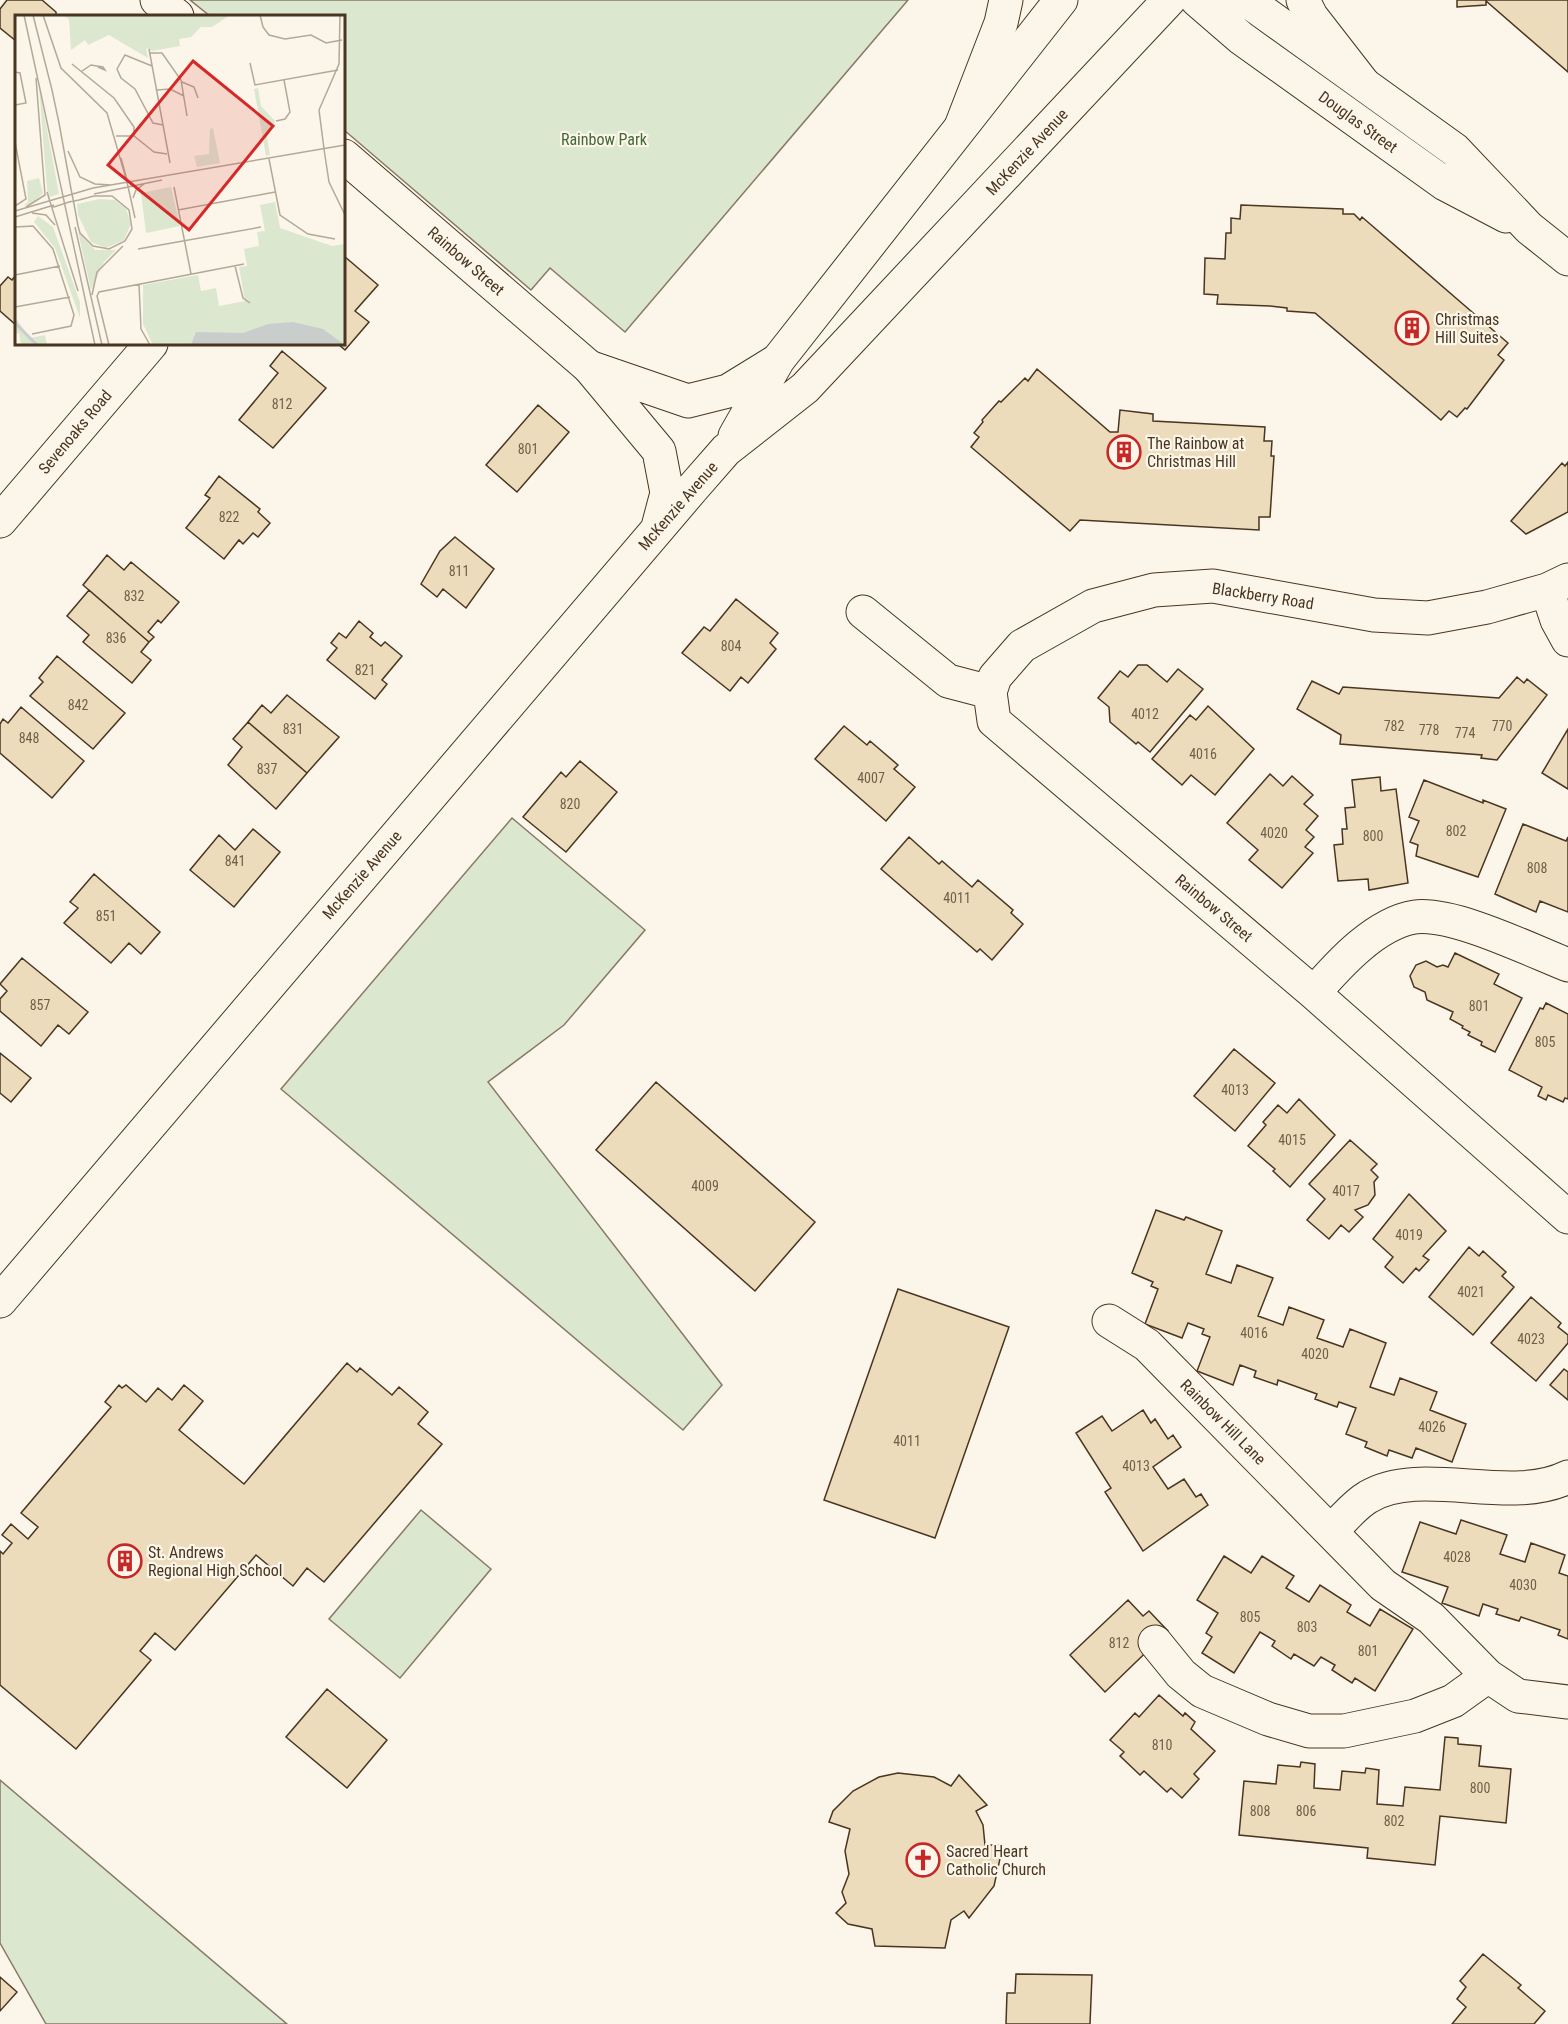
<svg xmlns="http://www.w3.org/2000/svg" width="1568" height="2024" viewBox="0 0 1568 2024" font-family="'Roboto Condensed',sans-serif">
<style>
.green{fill:#dce7d0;stroke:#887966;stroke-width:1.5}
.building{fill:#ecdcbc;stroke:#4a3520;stroke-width:1.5}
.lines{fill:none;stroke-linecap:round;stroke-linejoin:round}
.minor-casing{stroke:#4a3520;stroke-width:35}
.major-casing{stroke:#4a3520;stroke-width:35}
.highway-casing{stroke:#4a3520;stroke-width:35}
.minor{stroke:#fbf6e9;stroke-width:33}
.major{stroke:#fbf6e9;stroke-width:33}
.highway{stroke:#fbf6e9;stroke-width:33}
.labels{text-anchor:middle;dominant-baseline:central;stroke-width:4.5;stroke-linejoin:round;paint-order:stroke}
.number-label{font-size:14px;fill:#725f47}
.street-label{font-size:16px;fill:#4a3520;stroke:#fbf6e9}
.park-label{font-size:16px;fill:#436837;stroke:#fbf6e9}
.poi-label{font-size:16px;fill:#4a3520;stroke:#fbf6e9;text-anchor:start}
.inset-river{fill:none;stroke:#c9cecd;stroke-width:3}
.inset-road{fill:none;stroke:#b4a999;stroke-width:1.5}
.view{fill:#d62828;fill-opacity:0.15;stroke:#d62828;stroke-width:3}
.inset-edge{fill:none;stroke:#4a3520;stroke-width:3}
</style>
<rect width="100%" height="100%" fill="#fbf6e9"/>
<path class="green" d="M 190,0 L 908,0 L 625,332 L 550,268 L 531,290 L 344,130 L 344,16 L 210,16 Z
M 512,818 L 645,930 L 564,1025 L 488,1082 L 722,1385 L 683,1430 L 281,1089 Z
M 421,1510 L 491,1569 L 400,1678 L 329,1619 Z
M 0,1780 L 287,2024 L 46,2024 L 0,1943 Z"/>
<path class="building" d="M 7,0 L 42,0 L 56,12 L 56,16 L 16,16 L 16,41 L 0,28 L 0,9 Z
M 1457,0 L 1568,0 L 1568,72 L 1486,1 L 1486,5 L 1457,7 Z
M 1241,205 L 1343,209 L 1343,214 L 1354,214 L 1360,220 L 1362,217 L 1508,343 L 1498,355 L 1504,360 L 1467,409 L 1465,408 L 1457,417 L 1449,411 L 1441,420 L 1315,313 L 1287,311 L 1287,308 L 1270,306 L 1217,304 L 1218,295 L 1204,294 L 1205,258 L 1225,259 L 1226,233 L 1231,233 L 1231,218 L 1240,219 Z
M 344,256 L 378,285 L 355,311 L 369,322 L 345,350 L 338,344 L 344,344 Z
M 16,275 L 16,325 L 0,311 L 0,286 L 8,277 L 12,280 Z
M 282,351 L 326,388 L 273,448 L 239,420 L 278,373 L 270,366 Z
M 1037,369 L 1110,432 L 1118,432 L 1120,410 L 1153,414 L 1153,421 L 1265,427 L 1264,441 L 1272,441 L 1271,456 L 1274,456 L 1270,517 L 1259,517 L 1259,530 L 1080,520 L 1070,531 L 971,447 L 979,437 L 974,433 L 983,422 L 982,420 L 999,401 L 1001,402 L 1025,378 L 1028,381 Z
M 538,405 L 569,432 L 517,492 L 486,465 Z
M 1568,462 L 1568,512 L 1526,534 L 1511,521 L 1562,463 L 1565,466 Z
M 219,476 L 260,509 L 258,512 L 270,523 L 258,537 L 253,533 L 243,544 L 239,540 L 224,559 L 186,528 L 210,498 L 205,495 Z
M 455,537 L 494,569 L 466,608 L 443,589 L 437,597 L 421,584 L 440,551 Z
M 107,555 L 124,570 L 131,562 L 179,602 L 161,623 L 158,620 L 148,632 L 154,637 L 149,642 L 83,585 Z
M 89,590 L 149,642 L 141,652 L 151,660 L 132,683 L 83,642 L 89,635 L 67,616 Z
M 736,599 L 778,633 L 770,643 L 776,649 L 748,683 L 741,677 L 730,691 L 682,653 L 704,627 L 710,631 Z
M 359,621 L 373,633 L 370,637 L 381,646 L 385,642 L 402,656 L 382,680 L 387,684 L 375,699 L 327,660 L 337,648 L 331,643 L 339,633 L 346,638 Z
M 57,656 L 125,713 L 93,749 L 30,696 L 43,682 L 39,678 Z
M 1138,665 L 1147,665 L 1167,682 L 1178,669 L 1203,689 L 1150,752 L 1138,742 L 1136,744 L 1110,722 L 1109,707 L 1098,698 L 1120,671 L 1128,677 Z
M 1517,677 L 1524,683 L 1527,679 L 1547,695 L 1497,760 L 1481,758 L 1482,755 L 1340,744 L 1341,735 L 1297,709 L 1312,681 L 1339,694 L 1343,687 L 1499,698 Z
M 287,695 L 339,737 L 307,773 L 248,722 L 262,705 L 271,713 Z
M 1208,706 L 1254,749 L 1215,795 L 1191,775 L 1182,785 L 1152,759 L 1190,715 L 1196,720 Z
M 21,707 L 84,761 L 52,798 L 0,753 L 0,724 L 3,719 L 8,723 Z
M 248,722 L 307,773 L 276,809 L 228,765 L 242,747 L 233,739 Z
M 844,726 L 867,745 L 870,741 L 898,765 L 894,769 L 915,787 L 886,821 L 815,759 Z
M 1568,729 L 1568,789 L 1542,773 Z
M 580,761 L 617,792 L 566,852 L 523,817 L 561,772 L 566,777 Z
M 1270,774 L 1283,786 L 1292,776 L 1313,795 L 1304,804 L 1318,816 L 1306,830 L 1314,837 L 1305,847 L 1313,853 L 1282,888 L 1249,860 L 1258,850 L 1227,823 Z
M 1380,777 L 1381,791 L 1396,789 L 1408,883 L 1369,890 L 1368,879 L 1338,881 L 1334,845 L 1343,844 L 1342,829 L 1347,829 L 1345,808 L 1355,807 L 1352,780 Z
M 1424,780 L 1483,803 L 1483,800 L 1506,809 L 1478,877 L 1416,856 L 1418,845 L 1410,842 L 1419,821 L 1409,817 Z
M 1523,824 L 1566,841 L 1568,837 L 1568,912 L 1540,901 L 1536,912 L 1495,894 Z
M 253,829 L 280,852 L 234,907 L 190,870 L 219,835 L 235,850 Z
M 909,837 L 939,864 L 942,861 L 972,887 L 978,880 L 1013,910 L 1011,913 L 1023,924 L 992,960 L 980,949 L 977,952 L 881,869 Z
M 94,874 L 160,932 L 141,954 L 129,943 L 111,963 L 64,923 L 78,908 L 70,902 Z
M 1455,953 L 1499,974 L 1494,984 L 1522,998 L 1495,1052 L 1481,1045 L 1482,1042 L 1468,1035 L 1470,1032 L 1462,1028 L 1463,1026 L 1450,1019 L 1453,1012 L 1427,1000 L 1425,992 L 1414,987 L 1410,976 L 1416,965 L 1426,961 L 1437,967 L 1443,965 L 1448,967 Z
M 22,958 L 88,1012 L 69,1034 L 58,1025 L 41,1046 L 0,1011 L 0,999 L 7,991 L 0,984 Z
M 1546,1003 L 1568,1014 L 1568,1099 L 1565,1098 L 1563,1102 L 1548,1095 L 1546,1100 L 1538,1096 L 1542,1087 L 1509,1070 L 1540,1008 L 1543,1009 Z
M 1234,1049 L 1275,1083 L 1235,1131 L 1194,1096 Z
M 0,1053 L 31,1078 L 11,1102 L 0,1093 Z
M 656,1082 L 815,1222 L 755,1291 L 596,1150 Z
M 1299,1099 L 1335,1135 L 1290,1187 L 1273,1171 L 1275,1169 L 1248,1146 L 1266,1125 L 1263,1122 L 1278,1105 L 1287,1113 Z
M 1350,1140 L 1377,1164 L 1371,1170 L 1378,1177 L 1374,1182 L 1375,1195 L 1368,1205 L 1355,1210 L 1363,1217 L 1349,1232 L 1341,1225 L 1329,1239 L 1307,1220 L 1325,1199 L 1309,1184 Z
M 1409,1194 L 1446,1231 L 1423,1256 L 1429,1260 L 1419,1271 L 1416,1268 L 1403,1283 L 1385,1267 L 1393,1257 L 1373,1239 Z
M 1156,1210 L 1184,1220 L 1186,1217 L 1222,1231 L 1206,1274 L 1231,1283 L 1237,1265 L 1273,1278 L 1258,1316 L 1283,1325 L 1289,1307 L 1324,1320 L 1317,1338 L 1343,1347 L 1350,1329 L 1386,1343 L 1370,1387 L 1394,1395 L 1400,1378 L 1437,1392 L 1430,1410 L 1466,1424 L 1452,1462 L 1416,1448 L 1412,1458 L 1389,1450 L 1387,1456 L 1365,1447 L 1367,1442 L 1346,1434 L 1356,1408 L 1339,1402 L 1337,1407 L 1315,1399 L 1317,1394 L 1278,1380 L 1277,1385 L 1254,1377 L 1256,1371 L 1240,1365 L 1233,1385 L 1197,1371 L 1210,1337 L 1202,1334 L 1204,1329 L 1188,1323 L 1182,1338 L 1145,1324 L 1158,1289 L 1151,1286 L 1153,1282 L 1132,1273 Z
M 1469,1247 L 1479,1256 L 1483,1251 L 1506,1272 L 1502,1276 L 1514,1287 L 1473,1335 L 1429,1297 Z
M 898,1289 L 1009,1327 L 935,1538 L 824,1500 Z
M 1531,1297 L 1561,1323 L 1558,1327 L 1568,1335 L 1568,1343 L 1536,1381 L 1491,1343 Z
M 347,1363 L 357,1372 L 360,1368 L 392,1395 L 399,1387 L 428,1412 L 418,1424 L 442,1444 L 324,1582 L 307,1568 L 293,1586 L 256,1555 L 175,1650 L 155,1633 L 140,1651 L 151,1660 L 76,1749 L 0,1685 L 0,1551 L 3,1554 L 12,1543 L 2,1535 L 11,1524 L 28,1539 L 38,1527 L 21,1513 L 111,1407 L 105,1402 L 119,1385 L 122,1388 L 126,1385 L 146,1402 L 158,1388 L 172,1400 L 184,1385 L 203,1401 L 179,1430 L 244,1484 Z
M 1564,1369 L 1568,1372 L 1568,1400 L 1550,1385 Z
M 1143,1410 L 1151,1423 L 1155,1419 L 1168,1439 L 1173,1435 L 1181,1447 L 1153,1467 L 1168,1489 L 1184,1479 L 1196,1497 L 1201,1494 L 1208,1505 L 1143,1551 L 1105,1492 L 1111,1488 L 1076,1433 L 1102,1416 L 1112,1431 Z
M 1461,1520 L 1507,1535 L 1500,1554 L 1525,1562 L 1531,1543 L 1565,1555 L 1559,1573 L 1568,1576 L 1568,1639 L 1558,1635 L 1560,1630 L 1521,1617 L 1519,1621 L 1496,1614 L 1498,1609 L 1483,1604 L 1479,1616 L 1442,1603 L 1448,1587 L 1402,1572 L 1420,1522 L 1456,1534 Z
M 1224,1556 L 1251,1573 L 1262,1556 L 1294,1576 L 1286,1588 L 1309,1602 L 1320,1585 L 1351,1605 L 1347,1612 L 1370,1626 L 1380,1609 L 1413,1629 L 1375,1691 L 1355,1678 L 1352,1683 L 1332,1670 L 1335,1665 L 1321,1657 L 1314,1666 L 1294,1654 L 1291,1659 L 1272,1646 L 1275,1641 L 1260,1632 L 1234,1673 L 1202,1653 L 1212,1637 L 1206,1633 L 1218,1613 L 1197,1600 Z
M 1128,1600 L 1143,1616 L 1149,1611 L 1168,1631 L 1105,1692 L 1070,1655 Z
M 327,1689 L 387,1740 L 347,1788 L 286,1737 Z
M 1159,1695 L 1183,1716 L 1185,1713 L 1195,1722 L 1191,1729 L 1215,1751 L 1194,1774 L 1199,1779 L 1182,1798 L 1171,1788 L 1167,1792 L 1144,1771 L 1140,1775 L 1120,1756 L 1124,1752 L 1110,1740 L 1135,1713 L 1139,1717 Z
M 1445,1737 L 1458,1738 L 1458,1744 L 1481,1746 L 1479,1766 L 1511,1769 L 1506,1823 L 1440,1816 L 1435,1865 L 1367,1858 L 1368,1848 L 1239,1835 L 1244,1781 L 1276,1784 L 1278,1765 L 1300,1767 L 1301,1762 L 1315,1764 L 1314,1788 L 1340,1790 L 1342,1771 L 1365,1773 L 1366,1768 L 1379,1770 L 1377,1804 L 1403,1806 L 1405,1787 L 1440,1790 Z
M 898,1773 L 934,1777 L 951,1786 L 959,1775 L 987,1805 L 976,1811 L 983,1825 L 985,1845 L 1003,1845 L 994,1886 L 969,1918 L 964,1911 L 951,1920 L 945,1948 L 875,1946 L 872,1929 L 848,1924 L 836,1913 L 846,1903 L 842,1892 L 849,1874 L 845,1851 L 850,1829 L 829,1822 L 833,1811 L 853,1791 L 879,1777 Z
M 1483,1954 L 1521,1985 L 1518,1988 L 1545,2011 L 1534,2024 L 1452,2024 L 1466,2007 L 1457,1999 L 1466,1987 L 1460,1981 Z
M 1016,1974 L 1092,1975 L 1090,2024 L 1006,2024 L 1007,1993 L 1015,1993 Z
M 0,1977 L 17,1992 L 0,2011 Z"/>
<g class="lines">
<g class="minor-casing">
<path id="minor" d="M 157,0 L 177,16
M 1197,0 L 1241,38 L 1445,184 L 1506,216
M 1235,0 L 1252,4 L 1455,150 L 1529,228 L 1568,259
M 344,156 L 589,367
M 0,521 L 151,344
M 1568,580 L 1547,590 L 1487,607 L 1428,618 L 1374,615 L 1213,586 L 1154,590 L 1093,606 L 1022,646 L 995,677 L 990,692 L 994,721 L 1314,993 L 1568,1217
M 1547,590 L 1557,620 L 1568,640
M 863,612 L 948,681 L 990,692
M 1314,993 C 1339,964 1376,923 1415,917 C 1453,912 1530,950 1568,965
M 1109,1321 L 1147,1345 L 1383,1585 L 1431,1618 L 1488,1676 L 1518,1696 L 1568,1702
M 1331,1531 C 1343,1520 1354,1505 1368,1497 C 1421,1465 1510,1506 1568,1477
M 1155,1642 L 1181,1674 L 1202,1691 L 1268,1719 L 1309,1731 L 1344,1731 L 1415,1716 L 1453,1701 L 1488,1676"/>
</g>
<g class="major-casing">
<path id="major" d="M 1303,0 L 1311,16 L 1363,83
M 589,367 L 688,401 L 728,391 L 775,362
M 589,367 L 659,451 L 667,493 L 658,527
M 735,436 L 778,360 L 1061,0
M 0,1301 L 691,490 L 726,450 L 805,388 L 1169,0"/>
</g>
<g class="highway-casing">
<path id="highway" d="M 962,124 L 1001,23 L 1006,0"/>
</g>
<use href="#minor" class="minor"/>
<use href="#major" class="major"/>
<use href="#highway" class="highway"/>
</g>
<defs>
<g id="building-ring" transform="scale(1.725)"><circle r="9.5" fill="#fbf6e9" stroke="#c62828" stroke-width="1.5"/><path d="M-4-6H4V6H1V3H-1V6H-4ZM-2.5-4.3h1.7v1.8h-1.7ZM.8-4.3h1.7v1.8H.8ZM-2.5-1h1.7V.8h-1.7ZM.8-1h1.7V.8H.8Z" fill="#c62828"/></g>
<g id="church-ring" transform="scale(1.725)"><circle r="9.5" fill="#fbf6e9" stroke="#c62828" stroke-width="1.5"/><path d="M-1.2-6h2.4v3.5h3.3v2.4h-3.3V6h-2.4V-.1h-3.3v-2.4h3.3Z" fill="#c62828"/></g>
</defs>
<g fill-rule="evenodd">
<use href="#building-ring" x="1412" y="328"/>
<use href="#building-ring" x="1124" y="452"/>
<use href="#building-ring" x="125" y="1561"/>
<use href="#church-ring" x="923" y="1860"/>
</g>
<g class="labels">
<g class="number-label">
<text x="282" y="404">812</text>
<text x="528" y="449">801</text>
<text x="229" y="517">822</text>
<text x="459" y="571">811</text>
<text x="134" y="596">832</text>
<text x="116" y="638">836</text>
<text x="731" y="646">804</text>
<text x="365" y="670">821</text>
<text x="78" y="705">842</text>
<text x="1145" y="714">4012</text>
<text x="1394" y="726">782</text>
<text x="1502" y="726">770</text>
<text x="293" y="729">831</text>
<text x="1429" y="730">778</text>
<text x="1465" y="733">774</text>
<text x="29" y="738">848</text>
<text x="1203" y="754">4016</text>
<text x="267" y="769">837</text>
<text x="871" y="778">4007</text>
<text x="570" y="804">820</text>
<text x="1456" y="831">802</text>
<text x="1274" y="833">4020</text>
<text x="1373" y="836">800</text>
<text x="235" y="861">841</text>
<text x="1537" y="868">808</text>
<text x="957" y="898">4011</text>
<text x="106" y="916">851</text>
<text x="40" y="1005">857</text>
<text x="1479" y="1006">801</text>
<text x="1545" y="1042">805</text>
<text x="1235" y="1090">4013</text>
<text x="1292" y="1140">4015</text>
<text x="705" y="1186">4009</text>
<text x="1346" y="1191">4017</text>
<text x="1409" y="1235">4019</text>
<text x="1471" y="1292">4021</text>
<text x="1254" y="1333">4016</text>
<text x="1531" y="1339">4023</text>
<text x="1315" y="1354">4020</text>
<text x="1432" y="1427">4026</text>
<text x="907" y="1441">4011</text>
<text x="1136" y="1466">4013</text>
<text x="1457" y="1557">4028</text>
<text x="1523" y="1585">4030</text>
<text x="1250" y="1617">805</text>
<text x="1307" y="1627">803</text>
<text x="1119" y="1643">812</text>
<text x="1368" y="1651">801</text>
<text x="1162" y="1745">810</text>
<text x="1480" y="1788">800</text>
<text x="1260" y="1811">808</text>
<text x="1306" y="1811">806</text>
<text x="1394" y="1821">802</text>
</g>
<g class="street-label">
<text transform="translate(1358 122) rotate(36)">Douglas Street</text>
<text transform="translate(1027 152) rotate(-47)">McKenzie Avenue</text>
<text transform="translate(466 261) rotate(41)">Rainbow Street</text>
<text transform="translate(75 432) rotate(-50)">Sevenoaks Road</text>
<text transform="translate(678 506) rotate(-49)">McKenzie Avenue</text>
<text transform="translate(1263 596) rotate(9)">Blackberry Road</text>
<text transform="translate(362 875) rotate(-49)">McKenzie Avenue</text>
<text transform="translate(1214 908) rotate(40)">Rainbow Street</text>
<text transform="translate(1223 1422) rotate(45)">Rainbow Hill Lane</text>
</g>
<g class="park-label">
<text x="604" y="139">Rainbow Park</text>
</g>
<g class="poi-label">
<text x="1435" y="319">Christmas<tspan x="1435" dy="18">Hill Suites</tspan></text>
<text x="1147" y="443">The Rainbow at<tspan x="1147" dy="18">Christmas Hill</tspan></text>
<text x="148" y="1552">St. Andrews<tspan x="148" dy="18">Regional High School</tspan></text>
<text x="946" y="1851">Sacred Heart<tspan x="946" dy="18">Catholic Church</tspan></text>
</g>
</g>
<g transform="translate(15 15)">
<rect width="330" height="330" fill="#fbf6e9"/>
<path d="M 48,0 L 215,0 L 197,12 L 186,12 L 176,22 L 164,24 L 165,31 L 137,36 L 131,33 L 133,43 L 94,20 L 73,30 L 70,25 L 56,35 L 54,4 ZM 24,71 L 44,179 L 34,182 L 32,174 ZM 243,73 L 246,91 L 260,106 L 252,122 L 255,140 L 251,141 L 239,74 ZM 198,113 L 205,148 L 182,152 L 179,141 L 194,139 L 195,114 ZM 24,163 L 28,178 L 20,187 L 8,191 L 13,187 L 12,166 ZM 156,172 L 165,211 L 131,218 L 126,178 ZM 84,184 L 100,185 L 111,194 L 116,209 L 109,225 L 91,233 L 76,227 L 63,200 L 62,189 ZM 260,187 L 265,213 L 317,231 L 330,229 L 330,330 L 138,330 L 128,309 L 128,270 L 183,260 L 186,276 L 201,273 L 204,291 L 230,286 L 224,252 L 232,251 L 229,234 L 244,231 L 242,217 L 250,216 L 245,190 ZM 23,201 L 38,212 L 65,287 L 65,303 L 40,233 L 19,207 ZM 63,217 L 80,235 L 101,235 L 89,247 L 76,275 ZM 0,302 L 15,323 L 30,320 L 32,330 L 6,330 L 4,318 L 0,319 Z" fill="#dce7d0"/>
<path d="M 278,307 L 308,314 L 330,330 L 176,330 L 181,317 L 228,318 L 253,309 Z" fill="#c9cecd"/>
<path class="inset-river" d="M 0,308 L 22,330"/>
<path class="inset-road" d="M 9,0 L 80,330M 18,0 L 37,75 L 44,108 L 56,174 L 59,189 L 63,211 L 65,218 L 78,231 L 94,234 L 110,226 L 117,214 L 114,195 L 97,181 L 79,181 L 64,185 L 54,187 L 39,192 L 36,191M 28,0 L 46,53 L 92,98 L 112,167M 245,0 L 248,12 L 254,20 L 270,24 L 296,20 L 311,28 L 327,25M 134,34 L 155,148M 134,38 L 147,38 L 166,65 L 172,101M 235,48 L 240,70 L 323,55M 57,49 L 99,83 L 119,112 L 119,121M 137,51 L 110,40 L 102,54 L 106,63 L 120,74 L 138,108 L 148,110M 67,56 L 76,50 L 88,52 L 90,55 L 83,52M 0,57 L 5,58 L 11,88 L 0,90M 167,67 L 179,72 L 183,83M 142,75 L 155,74 L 169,81M 261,106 L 270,104 L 275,97 L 269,65M 101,121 L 119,121 L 139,137 L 152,139M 0,127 L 11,184 L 0,191M 309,134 L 304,95 L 324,49 L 325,0M 309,134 L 314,167 L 330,200M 53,136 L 65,162 L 80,169 L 96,170M 106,143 L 112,165M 254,144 L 265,200 L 293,219 L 320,224M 112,167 L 120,203M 159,172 L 176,259M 32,177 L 63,276M 79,179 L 147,165M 118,183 L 121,175 L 129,169M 11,192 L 30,180 L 21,63M 163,195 L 260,177M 0,196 L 78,173 L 330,130M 17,198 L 31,200 L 40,210M 0,202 L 39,190M 0,212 L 18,211 L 38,234 L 59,300 L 56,311 L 17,319M 60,212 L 87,330M 123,234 L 246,212M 220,251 L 228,283 L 235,288M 0,260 L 45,251M 124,269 L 126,314 L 135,330M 77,280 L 82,257 L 108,231M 0,292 L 55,282M 94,330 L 82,281 L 84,277 L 229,249"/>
<path class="view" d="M 178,46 L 258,111 L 174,215 L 93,150 Z"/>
<rect width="330" height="330" class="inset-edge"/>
</g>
</svg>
